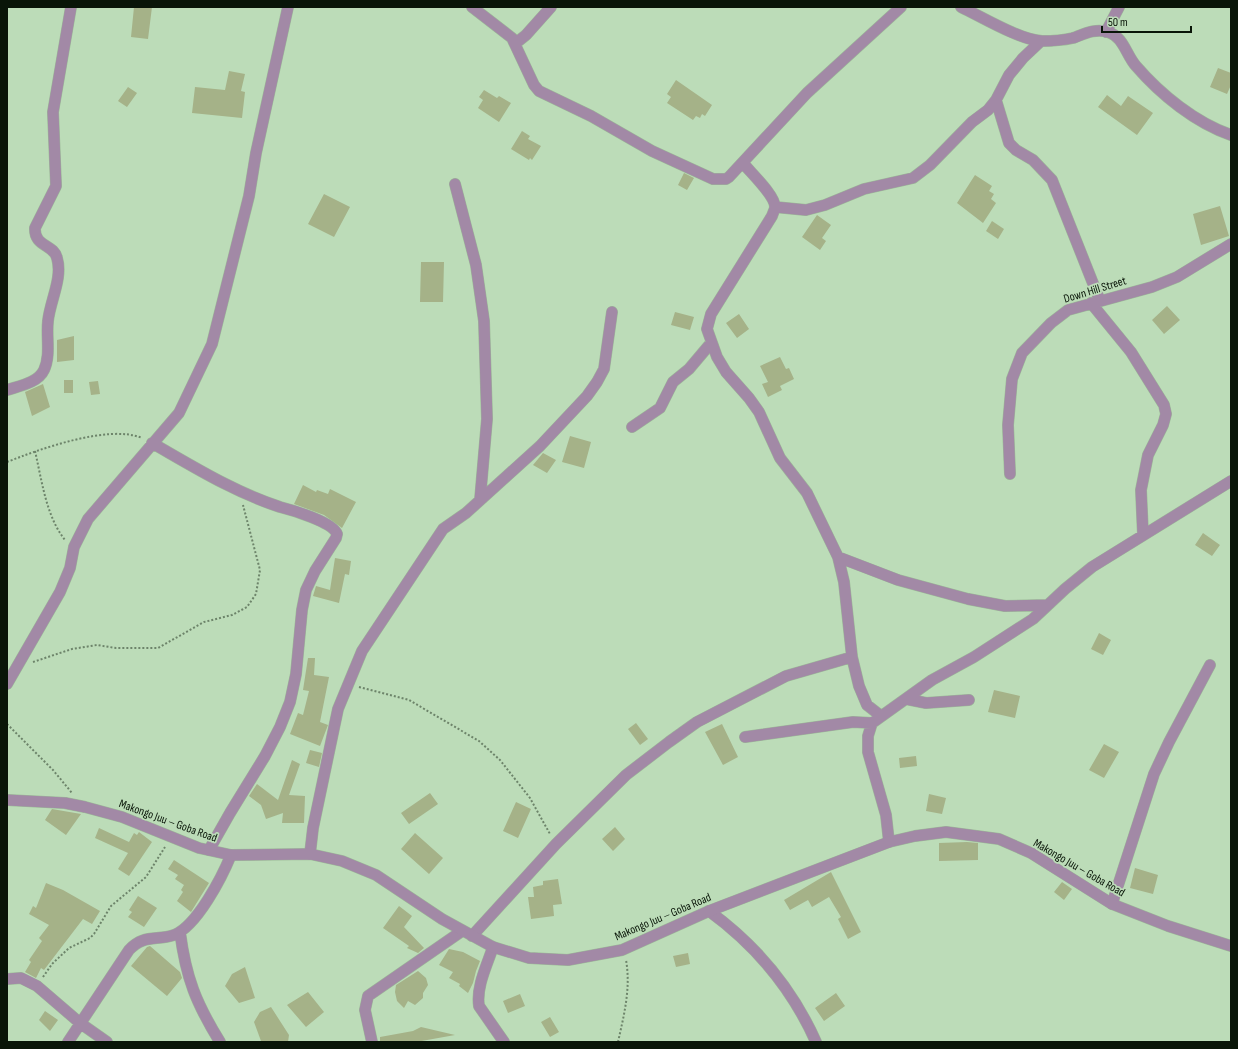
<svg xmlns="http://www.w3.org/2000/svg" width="1238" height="1049" viewBox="0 0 1238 1049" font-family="'Sofia Sans Condensed',sans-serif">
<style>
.building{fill:#a5b288}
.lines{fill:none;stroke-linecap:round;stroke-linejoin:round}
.minor-casing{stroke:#9cb898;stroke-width:12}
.tertiary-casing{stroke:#9cb898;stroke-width:12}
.path{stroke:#6d846a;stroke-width:2;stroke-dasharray:2 2;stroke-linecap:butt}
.minor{stroke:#a289a6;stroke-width:11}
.tertiary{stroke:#a289a6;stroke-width:11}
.labels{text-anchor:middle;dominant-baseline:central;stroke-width:3.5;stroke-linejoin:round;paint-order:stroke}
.street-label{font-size:12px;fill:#091508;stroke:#bcdcb8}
</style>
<rect width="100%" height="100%" fill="#bcdcb8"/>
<path class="building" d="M 134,7 L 152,7 L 148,39 L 131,37 Z
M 1218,68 L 1231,73 L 1231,85 L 1227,94 L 1210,87 Z
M 229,71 L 245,74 L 241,91 L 245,92 L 242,118 L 192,113 L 195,87 L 225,90 Z
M 676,80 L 712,105 L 705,116 L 702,114 L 700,118 L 696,116 L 693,120 L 667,103 L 671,97 L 667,94 Z
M 128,87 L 137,93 L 127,107 L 118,101 Z
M 484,90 L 497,98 L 499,96 L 511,103 L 499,122 L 478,108 L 483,100 L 479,97 Z
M 1107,95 L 1121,106 L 1128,96 L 1153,113 L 1137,135 L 1098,107 Z
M 522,131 L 530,136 L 528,139 L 541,146 L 532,160 L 530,158 L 529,160 L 511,149 Z
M 684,173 L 694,178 L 687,190 L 678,185 Z
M 975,175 L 992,186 L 989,191 L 994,194 L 991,199 L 996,203 L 983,223 L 957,203 Z
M 324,194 L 350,207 L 334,237 L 308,224 Z
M 1220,206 L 1229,236 L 1201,245 L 1193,214 Z
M 817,215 L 831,225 L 822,238 L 826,241 L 820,250 L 802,237 Z
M 992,221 L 1004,229 L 998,239 L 986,231 Z
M 421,262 L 444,262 L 443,302 L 420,302 Z
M 1167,306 L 1180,320 L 1164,334 L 1152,320 Z
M 675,312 L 694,317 L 690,330 L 671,325 Z
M 739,314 L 749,329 L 737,338 L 726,323 Z
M 74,336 L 74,360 L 57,362 L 57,340 Z
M 780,357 L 786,369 L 789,368 L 794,379 L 780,386 L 782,390 L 768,397 L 762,384 L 768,382 L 760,366 Z
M 64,380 L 73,380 L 73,393 L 64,393 Z
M 98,381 L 100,394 L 91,395 L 89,382 Z
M 43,384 L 50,407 L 32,416 L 25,392 Z
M 570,436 L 591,442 L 584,468 L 562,462 Z
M 543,453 L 556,460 L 547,473 L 533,465 Z
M 303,485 L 316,492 L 317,490 L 328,494 L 330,489 L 356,502 L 342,528 L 324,515 L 294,504 Z
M 1203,533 L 1220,545 L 1212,556 L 1195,545 Z
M 335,558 L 351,561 L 349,575 L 345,574 L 339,603 L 313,596 L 316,586 L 330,590 Z
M 1099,633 L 1111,640 L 1103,655 L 1091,649 Z
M 308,658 L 315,658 L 314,675 L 329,677 L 320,722 L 328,725 L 320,746 L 290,734 L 298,713 L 303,715 L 309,691 L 303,690 Z
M 994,690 L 1020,696 L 1015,718 L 988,712 Z
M 636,723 L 648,739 L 640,745 L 628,729 Z
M 722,724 L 738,757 L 723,765 L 705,732 Z
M 1104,744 L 1119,752 L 1104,778 L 1089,770 Z
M 310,750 L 322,753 L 319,767 L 306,763 Z
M 916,756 L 917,766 L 900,768 L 899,758 Z
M 292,760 L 300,764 L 289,795 L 305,796 L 304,823 L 282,823 L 283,813 L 266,819 L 261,805 L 249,796 L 257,784 L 278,800 Z
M 430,793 L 438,804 L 409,824 L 401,813 Z
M 929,794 L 946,798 L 942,814 L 926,811 Z
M 516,802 L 531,809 L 518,838 L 503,831 Z
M 52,809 L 81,814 L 66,835 L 45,820 Z
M 615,827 L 625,839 L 613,851 L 602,839 Z
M 99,828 L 129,842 L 134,833 L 137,835 L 139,832 L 152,842 L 129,876 L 118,869 L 128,853 L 95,838 Z
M 415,833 L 443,858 L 429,874 L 401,849 Z
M 967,842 L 978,843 L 978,860 L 939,861 L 939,843 Z
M 174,860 L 209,883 L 191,912 L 177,901 L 183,892 L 181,890 L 184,885 L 175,879 L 178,875 L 168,869 Z
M 1135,868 L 1158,875 L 1153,894 L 1130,888 Z
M 831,872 L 861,932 L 848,939 L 838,919 L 841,917 L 829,897 L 812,907 L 808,900 L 790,910 L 784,900 Z
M 558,879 L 562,904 L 553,905 L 554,916 L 531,919 L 528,897 L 534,897 L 533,887 L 543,885 L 543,881 Z
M 1062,882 L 1072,889 L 1064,900 L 1054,892 Z
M 46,883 L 63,890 L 100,911 L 92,924 L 83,919 L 44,970 L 41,968 L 36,978 L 25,972 L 31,962 L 29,960 L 42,941 L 39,938 L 49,925 L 29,914 L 33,906 L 36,908 Z
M 138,896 L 157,908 L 144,927 L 128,917 L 132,912 L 129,910 Z
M 399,906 L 412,916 L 404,927 L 424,948 L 418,953 L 407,948 L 409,946 L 383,928 Z
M 150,946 L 180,972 L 182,978 L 167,996 L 131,966 L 147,947 Z
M 449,949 L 463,952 L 480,961 L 476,971 L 473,983 L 468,993 L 459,986 L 460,984 L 449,978 L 453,972 L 439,965 Z
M 688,953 L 690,964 L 676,967 L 673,956 Z
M 245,967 L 255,998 L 239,1003 L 225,986 L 232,974 Z
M 418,971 L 426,978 L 428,985 L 423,993 L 423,998 L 415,1005 L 408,1001 L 404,1008 L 397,1001 L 395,992 L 396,985 Z
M 308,992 L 324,1012 L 306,1027 L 287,1005 Z
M 836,993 L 845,1006 L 824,1021 L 815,1008 Z
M 520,994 L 525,1006 L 508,1013 L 503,1001 Z
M 271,1007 L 289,1035 L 288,1042 L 261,1041 L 254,1022 L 260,1012 Z
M 45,1011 L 58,1020 L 50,1031 L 39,1020 Z
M 550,1017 L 559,1032 L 550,1037 L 541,1022 Z
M 421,1027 L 455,1035 L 416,1042 L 380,1042 L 380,1037 L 413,1031 Z"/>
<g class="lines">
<g class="minor-casing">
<path id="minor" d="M 472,7 L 512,38 L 534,85 L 539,91 L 591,116 L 652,151 L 713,179 L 726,179 L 729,177 L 807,93 L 901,7
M 961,7 C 982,17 1020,40 1042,41 C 1051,41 1064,40 1073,38 C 1084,34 1095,28 1108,32 C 1124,37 1126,55 1136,66 C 1161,95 1196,123 1231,135
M 1106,32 L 1119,7
M 516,43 L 526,35 L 551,7
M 996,100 L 1009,143 L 1016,150 L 1033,160 L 1052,180 L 1100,301
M 743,163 C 750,172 775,195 775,207 C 775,209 773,213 772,216 L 711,314 L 707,329 L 717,357 L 726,372 L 749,398 L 759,412 L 780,458 L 807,493 L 838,557 L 844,582 L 852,657 L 859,686 L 867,705 L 881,716
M 455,184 L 476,265 L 484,321 L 487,419 L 480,500
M 775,207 L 806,210 L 825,205 L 864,189 L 913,178 L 930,165 L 972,122 L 988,110 L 996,100 L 1009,75 L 1023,58 L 1041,41
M 1091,303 L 1131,352 L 1164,405 L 1166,414 L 1163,425 L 1148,455 L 1141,490 L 1143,535
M 7,390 C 19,386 38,383 44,370 C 51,355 46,337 48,321 C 50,301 63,278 57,258 C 54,244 34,247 35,228 L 56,186 L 53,112 L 71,7
M 632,427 L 660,408 L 673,382 L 689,369 L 711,343
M 152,443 C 194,467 234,492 280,507 C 292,510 333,522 337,534 L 336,538 L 315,571 L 306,590 L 302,610 L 296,674 L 290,702 L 280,727 L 265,756 L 230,813 L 209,850
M 1010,474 L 1008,425 L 1012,379 L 1022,353 L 1051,323 L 1068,310 L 1152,287 L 1177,277 L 1231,244
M 838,557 L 898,580 L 968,599 L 1005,606 L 1048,605
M 7,684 L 60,592 L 70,568 L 74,547 L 88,519 L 179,413 L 212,344 L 249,196 L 256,153 L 288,7
M 906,699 L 926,703 L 969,700
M 745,737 L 853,722 L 872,723
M 889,842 L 886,815 L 868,752 L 868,736 L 872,723 L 932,680 L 974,657 L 1033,619 L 1065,589 L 1092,567 L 1231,481
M 310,854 L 313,828 L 338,709 L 362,651 L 443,529 L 466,513 L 540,446 L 587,396 L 597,382 L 604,369 L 612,312
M 1112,904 L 1154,774 L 1169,742 L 1210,665
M 709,911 C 757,946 792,988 816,1042
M 180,932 C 186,978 196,1003 220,1042
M 472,936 L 556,844 L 626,775 L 669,742 L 697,722 L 786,676 L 852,657
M 493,947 C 487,965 476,987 479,1006 L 504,1042
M 7,979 L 21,978 L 37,986 L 80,1023 L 107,1042
M 68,1042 L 129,950 C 144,934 156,941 174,935 C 197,926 222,877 231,855
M 372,1042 L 365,1010 L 368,996 L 462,931"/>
</g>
<g class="tertiary-casing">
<path id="tertiary" d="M 7,800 L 65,803 L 85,807 L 122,817 L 199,848 L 231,855 L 310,854 L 342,861 L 376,875 L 442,919 L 493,947 L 529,958 L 568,960 L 622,950 L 709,911 L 889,842 L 915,836 L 946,832 L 999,839 L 1031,853 L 1112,904 L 1168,926 L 1231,946"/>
</g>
<path class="path" d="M 35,451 C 42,481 46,516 65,540
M 7,462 C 40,449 109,424 142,438
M 33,662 L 72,649 L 97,645 L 116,648 L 158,648 L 204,622 L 232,615 L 247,607 L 256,594 L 260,570 L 243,505
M 359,687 L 409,700 L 479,741 L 500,760 L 530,798 L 550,834
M 7,724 L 53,770 L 72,793
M 43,977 L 52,964 L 69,948 L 90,938 L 94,934 L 111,906 L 146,877 L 165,847
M 618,1042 C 624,1015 631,988 626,960"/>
<use href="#minor" class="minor"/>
<use href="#tertiary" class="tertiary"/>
</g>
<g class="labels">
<g class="street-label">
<text transform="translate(1095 290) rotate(-17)">Down Hill Street</text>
<text transform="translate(168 821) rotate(20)">Makongo Juu – Goba Road</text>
<text transform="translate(1079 868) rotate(30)">Makongo Juu – Goba Road</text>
<text transform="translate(663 917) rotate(-23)">Makongo Juu – Goba Road</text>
</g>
</g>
<rect width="1238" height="1049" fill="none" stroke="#091508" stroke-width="16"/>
<path d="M1102 26v6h89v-6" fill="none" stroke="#091508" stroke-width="2"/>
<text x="1108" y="26" font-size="12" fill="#091508" stroke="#bcdcb8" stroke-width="3" paint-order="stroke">50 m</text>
</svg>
